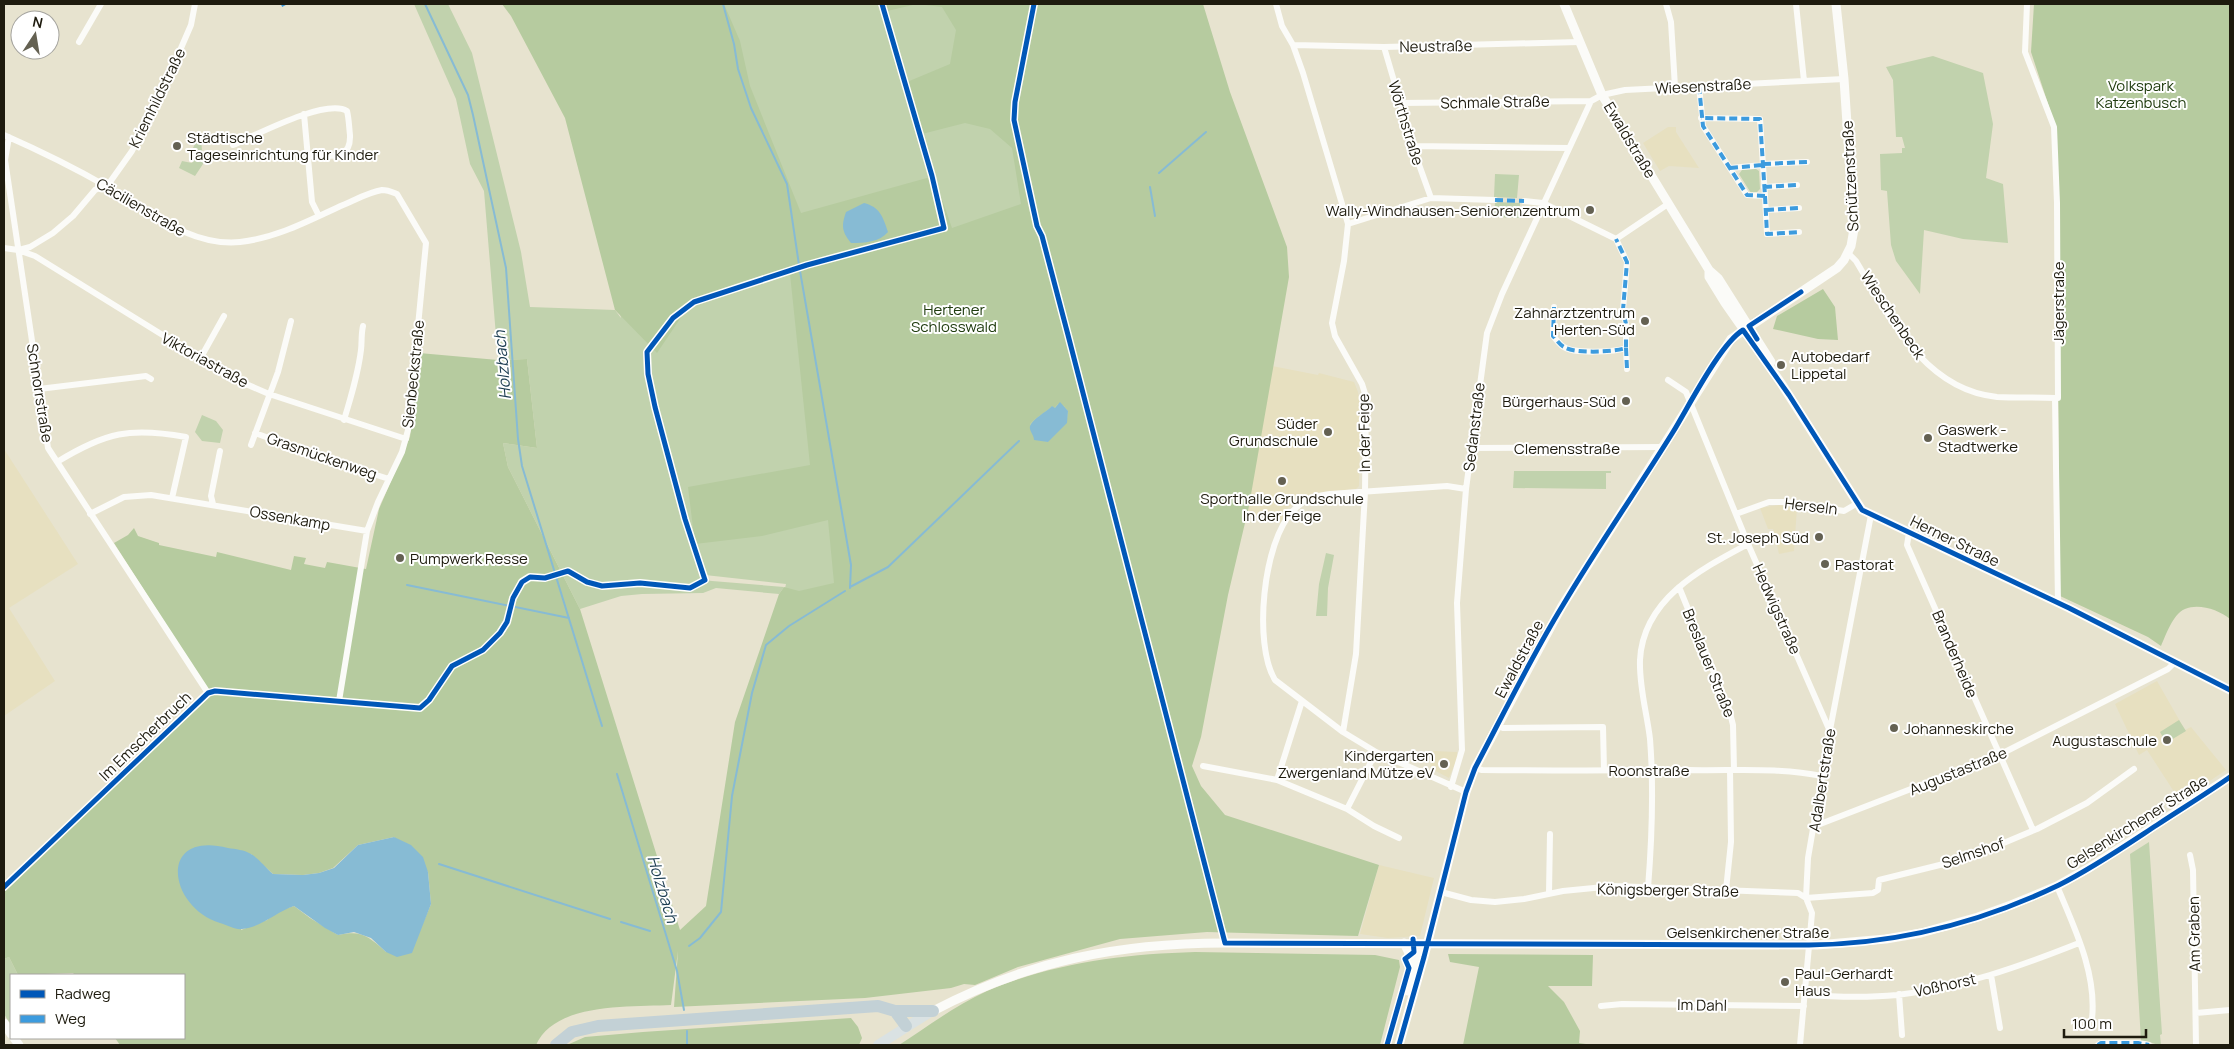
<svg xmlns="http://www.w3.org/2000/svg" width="2234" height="1049" viewBox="0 0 2234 1049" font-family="Manrope,sans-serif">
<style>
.built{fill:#e7e0c0}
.green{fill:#c1d2ad}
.forest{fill:#b6cb9f;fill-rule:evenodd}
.water{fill:#87bbd4}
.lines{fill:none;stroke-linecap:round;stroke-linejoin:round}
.stream{stroke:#87bbd4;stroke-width:2}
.street{stroke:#fbfbf8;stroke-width:6}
.secondary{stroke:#fbfbf8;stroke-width:9}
.primary{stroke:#dae2e3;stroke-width:10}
.highway{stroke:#c3d1d6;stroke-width:12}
.quiet{stroke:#3c9bde;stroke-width:4;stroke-dasharray:8 4;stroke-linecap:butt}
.cycleway-casing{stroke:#fff;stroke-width:8}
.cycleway{stroke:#0057b8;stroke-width:5}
.poi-dot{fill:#646152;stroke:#fff;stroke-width:2}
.labels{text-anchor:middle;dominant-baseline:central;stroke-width:4;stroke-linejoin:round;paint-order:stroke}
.street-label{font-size:15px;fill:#1e1b0e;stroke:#fff}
.park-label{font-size:15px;fill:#203c0f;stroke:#fff}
.poi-label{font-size:15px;fill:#1e1b0e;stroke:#fff;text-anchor:start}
.water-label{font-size:16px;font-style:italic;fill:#1d3e52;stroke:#fff}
</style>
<rect width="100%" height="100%" fill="#e7e3cf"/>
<path class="built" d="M 1668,127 L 1676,127 L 1676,132 L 1699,168 L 1669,166 L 1660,171 L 1643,143 Z
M 1272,366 L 1318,375 L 1319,373 L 1354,382 L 1358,392 L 1361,409 L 1359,486 L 1356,489 L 1313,493 L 1296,501 L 1288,508 L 1280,523 L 1247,512 Z
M 4,449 L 78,564 L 9,608 L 55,681 L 4,716 Z
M 1779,505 L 1797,508 L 1794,551 L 1779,554 L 1773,529 L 1768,529 L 1760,508 Z
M 2157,681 L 2185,730 L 2191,727 L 2226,770 L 2180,801 L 2147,750 L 2139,755 L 2115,704 Z
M 1433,751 L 1457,752 L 1457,759 L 1449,778 L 1430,768 Z
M 1379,865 L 1434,878 L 1420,936 L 1388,938 L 1360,934 Z"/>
<path class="green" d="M 414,4 L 448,4 L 472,53 L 521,252 L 530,307 L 615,310 L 621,318 L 589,167 L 537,48 L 507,4 L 1194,4 L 1275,243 L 712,912 L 786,584 L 705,575 L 705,580 L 712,581 L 784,587 L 779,594 L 716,588 L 703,593 L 642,594 L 621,596 L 580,609 L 508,467 L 503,443 L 537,448 L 527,359 L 498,360 L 484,191 L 470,164 L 456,99 Z
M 1933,56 L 1983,73 L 1993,124 L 1986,178 L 2003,184 L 2008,243 L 1963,239 L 1924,230 L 1920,294 L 1896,261 L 1891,245 L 1887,191 L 1881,190 L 1880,154 L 1902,153 L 1902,148 L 1905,148 L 1902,137 L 1896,137 L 1893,80 L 1886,67 Z
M 198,138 L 201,138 L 203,164 L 195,176 L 179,168 L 182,161 L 192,163 L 196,156 L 191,152 Z
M 1756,169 L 1759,171 L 1760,189 L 1757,192 L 1751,193 L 1739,174 L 1742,170 Z
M 1495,174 L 1519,175 L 1517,198 L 1494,197 Z
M 1495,202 L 1520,203 L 1520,218 L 1494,217 Z
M 202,415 L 216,421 L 223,430 L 220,443 L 202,441 L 195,432 Z
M 1514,471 L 1611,471 L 1611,473 L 1606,473 L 1606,489 L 1513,488 Z
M 1326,553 L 1334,555 L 1328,588 L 1327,616 L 1316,616 L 1319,584 Z
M 2179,720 L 2186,731 L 2166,743 L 2160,732 Z
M 2149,842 L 2162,1034 L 2160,1035 L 2161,1045 C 2153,1045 2149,1040 2141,1041 L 2130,854 Z
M 9,957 L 18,975 L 11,975 L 11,1021 L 9,1022 L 4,1014 L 4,959 Z"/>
<path class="forest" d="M 502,4 L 724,4 L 740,41 L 750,86 L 801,213 L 934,176 L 952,228 L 1021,204 L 1012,148 L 990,129 L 965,123 L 922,134 L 907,82 L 950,64 L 956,30 L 942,7 L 917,4 L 887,11 L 885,4 L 1203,4 L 1230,92 L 1287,247 L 1289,277 L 1249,506 L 1228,595 L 1201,737 L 1192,766 L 1201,786 L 1225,815 L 1379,865 L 1358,936 L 1207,932 L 1120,939 L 1018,967 L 975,985 L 964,984 L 951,988 L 865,998 L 674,1007 L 678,951 L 671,1005 C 631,1007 555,1002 536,1045 L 120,1045 L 115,1038 L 184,1038 L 184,975 L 75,975 L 73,973 L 18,975 L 9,957 L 4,959 L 4,892 L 211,695 L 114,543 L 128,535 L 134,528 L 138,536 L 159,543 L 159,545 L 216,557 L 217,552 L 291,570 L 294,556 L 306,558 L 304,564 L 325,568 L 327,562 L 366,569 L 379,509 L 410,437 L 419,353 L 498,360 L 527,359 L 537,448 L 503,443 L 508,467 L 580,609 L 680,930 L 706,906 L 735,722 L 779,594 L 784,587 L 799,591 L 834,583 L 828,520 L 762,536 L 695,544 L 688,487 L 810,465 L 790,274 L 688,307 L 657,353 L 615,310 L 565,118 L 511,16 ZM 1058,404 L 1064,406 L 1068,411 C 1069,426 1055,431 1048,442 L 1036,439 L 1030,424 C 1037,416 1045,413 1052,406 L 1054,408 ZM 394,837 L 428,872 L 431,904 L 418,935 L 386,952 C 368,936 362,930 338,935 L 310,918 L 294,906 L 278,911 L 267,920 L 241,930 L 251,854 L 273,874 L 303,875 L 319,873 L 333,868 L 358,845 Z
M 2034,4 L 2230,4 L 2230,619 C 2219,610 2199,603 2185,609 C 2173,614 2166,635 2161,646 L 2148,637 L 2060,596 L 2056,128 L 2031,52 Z
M 1823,289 L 1835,307 L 1838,340 L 1818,339 L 1773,329 L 1777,316 Z
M 1195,952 L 1375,955 L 1399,960 L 1400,967 L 1380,1045 L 899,1045 C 927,1027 956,1005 987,991 C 1053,963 1124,954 1195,952 Z
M 1448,954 L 1593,955 L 1592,986 L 1548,986 L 1564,1002 L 1580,1031 L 1579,1043 L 1593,1045 L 1463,1045 L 1479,967 L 1450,962 Z
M 851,1018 L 858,1027 L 862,1038 L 859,1045 L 567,1045 L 585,1037 L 643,1032 Z"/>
<path class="water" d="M 864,203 C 880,207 883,217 888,232 C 880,242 864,243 851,243 C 842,232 841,226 846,212 Z
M 1060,402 L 1068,411 L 1067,423 L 1048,442 L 1034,440 C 1034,436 1031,433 1030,429 C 1028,421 1047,412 1052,406 L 1055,408 Z
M 394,837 L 411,845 L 423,857 L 428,872 L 431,904 L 412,953 L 397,957 L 386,952 L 371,938 L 354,932 L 338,935 L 325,928 L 294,906 C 276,912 262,927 242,929 C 236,930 227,925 220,923 C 168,907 157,830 228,848 C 235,849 245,850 251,854 C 258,858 266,868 273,874 L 303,875 L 319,873 L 334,868 L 358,845 Z"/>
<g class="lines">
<path class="stream" d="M 425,4 L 468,95 L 473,115 L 506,268 L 518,439 L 522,466 L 602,726
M 723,4 L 734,44 L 738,69 L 751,108 L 787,184 L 799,265
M 1159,173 L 1206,132
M 1150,187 L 1155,216
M 800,271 L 851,565 L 850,588
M 407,585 L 569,618
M 850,587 L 888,567 L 1019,441
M 617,774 L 677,971 L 684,1010
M 439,864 L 610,919
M 621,922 L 650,931
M 689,946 L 700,938 L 721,912 L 732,796 L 752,693 L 766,645 L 789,626 L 845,591
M 687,1045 L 687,1031"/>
<path class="street" d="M 1276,4 L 1282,26 L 1293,45 L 1303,73 L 1348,224 L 1344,261 L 1332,323 L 1335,336 L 1362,384 L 1366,397 L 1365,492 L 1356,654 L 1343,732
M 1666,4 L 1671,22 L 1675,87
M 1796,4 L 1804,81
M 2027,4 L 2025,52 L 2054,127 L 2057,203 L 2058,398 L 2055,398 L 2058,604
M 79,42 L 101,4
M 1293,45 L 1384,47 L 1579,42
M 1384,47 L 1417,159 L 1431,198
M 1699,86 L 1703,126 L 1747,195 L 1765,196 L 1760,119 L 1701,118
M 1400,103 L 1591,101
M 304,114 L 312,202 L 319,216
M 4,135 C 38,150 73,167 106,186 C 147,209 189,247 240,242 C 277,238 310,220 343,205 C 355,200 369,192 382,190 C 388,190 392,192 397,194 L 426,243 L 408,430 L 402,452 L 378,502 L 367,531 L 339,701 L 215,691 L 208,693 L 4,887
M 9,137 L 5,160 L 48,448 L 208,693
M 233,145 C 256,135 326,98 347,111 C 349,119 349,127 350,135 C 351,162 329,155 309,156
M 1413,146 L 1569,148
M 1763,164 L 1807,162
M 1730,168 L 1763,165
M 1764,187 L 1797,185
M 1765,196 L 1767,234 L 1799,232
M 1524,201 L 1543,203 L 1616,239 L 1668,204
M 1766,210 L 1799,208
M 1348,224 L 1431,198 L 1495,200
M 4,248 L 18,250 L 35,256 L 232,378 L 269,394 L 406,439
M 19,250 L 30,247 L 53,233 L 73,216 L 95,190 L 110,182 L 132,151 L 165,85 L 191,25 L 195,4
M 1848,253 L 1856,261 C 1889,316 1924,390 1997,397 C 2016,398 2036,397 2055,398
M 1554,307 L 1553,336 C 1556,339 1560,345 1564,347 C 1574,354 1615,352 1626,348 L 1626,324 L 1623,310 L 1627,262 L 1616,239
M 1626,348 L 1627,369
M 200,359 L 224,316
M 1668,380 L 1686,392 L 1748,544 L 1829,729
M 39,389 L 146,376 L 151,379
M 344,420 C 351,397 358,374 361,350 C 362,342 361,335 363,326
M 255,433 L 329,460 L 389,479
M 251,445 L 278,372 L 291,321
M 1471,448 L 1664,447
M 57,462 C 106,432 130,427 186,437 L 172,498
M 213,504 L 211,496 L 220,451
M 90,514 L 124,497 L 151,495 L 367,531
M 1736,514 L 1769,502 L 1788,502 L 1844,511 L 1856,504
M 1909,533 L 1907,545 L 2033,830
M 1679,587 L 1729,709 L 1733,725 L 1734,770
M 1498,726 L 1503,728 L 1603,727 L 1604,770
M 1203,766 L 1277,780 L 1347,809 L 1374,826 L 1399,838
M 1475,768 L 1482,770 C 1551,771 1620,770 1689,770 C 1734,771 1778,767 1822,776
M 1277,780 L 1302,701
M 1451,787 L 1462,750 L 1457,603 L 1466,489 L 1487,333 L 1502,294 L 1591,101 L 1602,95 L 1625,90 L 1844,79
M 1466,792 L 1376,752 L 1343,732 L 1275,680 C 1253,644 1263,541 1293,511 C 1303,499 1316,496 1330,494 L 1447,486 L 1466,489
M 1347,809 L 1376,752
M 1815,826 L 1999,755 L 2168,669 L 2175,662
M 2190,855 L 2193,870 L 2196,1045
M 2057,886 C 2074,927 2097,973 2092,1019
M 1648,888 C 1652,838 1654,789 1650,739 C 1647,713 1639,687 1640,660 C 1643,599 1701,569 1748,544
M 1726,890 L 1731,842 L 1730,770
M 1441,892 L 1471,900 L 1495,902 L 1524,899 L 1563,891 L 1614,886 L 1798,893 L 1806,898 L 1873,893 L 1878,890 L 1879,880 L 1968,858 L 2037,829 L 2087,803 L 2134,769
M 1549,893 L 1550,834
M 1991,975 L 2000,1028
M 1899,994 L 1902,1035
M 1805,995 C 1836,997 1866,998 1897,995 C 1960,988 2021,966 2079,943
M 1601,1006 L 1622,1004 L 1804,1006
M 2196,1013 L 2230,1010
M 1800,1045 L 1812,913 L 1806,898 L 1808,858 L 1830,730 L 1871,515
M 2098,1045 L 2101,1043 L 2138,1043 L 2149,1045"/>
<path class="secondary" d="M 1564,4 L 1602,95 L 1709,270 L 1718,278 L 1771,362
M 1709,270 L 1709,277 L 1725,303 L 1781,383 L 1862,510 L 2069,608 L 2230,690
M 1404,943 L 1415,965
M 1408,991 L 1419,955 L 1426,945
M 933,1011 C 1027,961 1119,943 1225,943 L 1817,945 L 1886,939 L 1921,933 L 1978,917 L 2011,905 L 2057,886 L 2089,868 L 2230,777
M 4,1023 L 11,1034
M 14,1038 L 19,1045
M 1399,1045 L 1424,957 L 1466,792 L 1475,768 L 1562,606 L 1731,339 L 1837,268 L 1844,260 L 1851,246 L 1854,229 L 1844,79 L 1836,4"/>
<path class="primary" d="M 878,1045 L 932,1011"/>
<path class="highway" d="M 895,1011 L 933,1011
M 556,1045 L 572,1032 L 598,1026 L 878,1006 L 895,1011 L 906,1026"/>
<path class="quiet" d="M 283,4 L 284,6
M 1699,86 L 1703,126 L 1747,195 L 1765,196 L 1760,119 L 1701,118
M 1763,164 L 1807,162
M 1730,168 L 1763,165
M 1764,187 L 1797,185
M 1765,196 L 1767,234 L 1799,232
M 1495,200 L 1524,201
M 1766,210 L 1799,208
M 1554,307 L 1553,336 C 1556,339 1560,345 1564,347 C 1574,354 1615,352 1626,348 L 1626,324 L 1623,310 L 1627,262 L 1616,239
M 1626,348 L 1627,369
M 2098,1045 L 2101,1043 L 2138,1043 L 2149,1045"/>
<g class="cycleway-casing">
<path id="cycleway" d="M 1034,4 L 1015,102 L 1014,120 L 1037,226 L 1042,236 L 1068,335 L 1225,943 L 1809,945 C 1896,944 1982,922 2059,885 C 2093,868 2125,846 2157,825 C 2181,809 2206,794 2230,777
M 1757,339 L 1749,326 L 1801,292
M 4,887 L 208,693 L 215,691 L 420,708 L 429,700 L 452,666 L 483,650 L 500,633 L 507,622 L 513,598 L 522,582 L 530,577 L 545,578 L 568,571 L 587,582 L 602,586 L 640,583 L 690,588 L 705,580 L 685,519 L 655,407 L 648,374 L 647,352 L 673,318 L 694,302 L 807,265 L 944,228 L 932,176 L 882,4
M 1387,1045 L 1409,968 L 1405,959 L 1414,952 L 1413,939
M 1399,1045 L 1424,957 L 1466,792 L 1475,768 C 1503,715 1531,657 1563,605 C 1598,546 1637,490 1673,432 C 1689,406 1720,344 1743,330 L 1789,395 L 1862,510 L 2069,608 L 2230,690"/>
</g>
<use href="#cycleway" class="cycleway"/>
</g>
<g class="poi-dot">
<circle cx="177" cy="146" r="5"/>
<circle cx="1590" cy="210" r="5"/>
<circle cx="1645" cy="321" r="5"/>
<circle cx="1781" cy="365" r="5"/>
<circle cx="1626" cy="401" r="5"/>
<circle cx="1328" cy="432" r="5"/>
<circle cx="1928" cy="438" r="5"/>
<circle cx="1282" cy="481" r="5"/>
<circle cx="1819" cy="537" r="5"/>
<circle cx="400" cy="558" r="5"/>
<circle cx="1825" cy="564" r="5"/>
<circle cx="1894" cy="728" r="5"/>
<circle cx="2167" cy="740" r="5"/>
<circle cx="1444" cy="764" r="5"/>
<circle cx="1785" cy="982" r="5"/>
</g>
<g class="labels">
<g class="street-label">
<text transform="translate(1436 46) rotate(-1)">Neustraße</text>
<text transform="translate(1703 86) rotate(-3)">Wiesenstraße</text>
<text transform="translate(157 98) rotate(-64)">Kriemhildstraße</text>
<text transform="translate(1495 102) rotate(-1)">Schmale Straße</text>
<text transform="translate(1406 123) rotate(73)">Wörthstraße</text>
<text transform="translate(1630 140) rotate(59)">Ewaldstraße</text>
<text transform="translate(1850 176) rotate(-93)">Schützenstraße</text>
<text transform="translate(141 207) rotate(30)">Cäcilienstraße</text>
<text transform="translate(2058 303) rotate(-90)">Jägerstraße</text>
<text transform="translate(1893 315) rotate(56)">Wieschenbeck</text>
<text transform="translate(205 360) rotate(29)">Viktoriastraße</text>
<text transform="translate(413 374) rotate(-84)">Sienbeckstraße</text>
<text transform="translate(40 393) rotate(81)">Schnorrstraße</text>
<text transform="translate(1474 427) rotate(-83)">Sedanstraße</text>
<text transform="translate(1364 433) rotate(-91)">In der Feige</text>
<text x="1567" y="448">Clemensstraße</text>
<text transform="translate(322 456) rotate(19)">Grasmückenweg</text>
<text transform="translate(1811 506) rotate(7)">Herseln</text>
<text transform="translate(290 518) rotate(10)">Ossenkamp</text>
<text transform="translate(1955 541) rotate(26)">Herner Straße</text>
<text transform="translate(1777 609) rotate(66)">Hedwigstraße</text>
<text transform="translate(1955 654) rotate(67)">Branderheide</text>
<text transform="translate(1519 659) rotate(-62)">Ewaldstraße</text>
<text transform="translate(1709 663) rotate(68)">Breslauer Straße</text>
<text transform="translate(145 736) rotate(-44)">Im Emscherbruch</text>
<text x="1649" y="770">Roonstraße</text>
<text transform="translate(1958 771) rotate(-22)">Augustastraße</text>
<text transform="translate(1822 780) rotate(-81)">Adalbertstraße</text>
<text transform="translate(2137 822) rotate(-32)">Gelsenkirchener Straße</text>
<text transform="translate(1973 853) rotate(-19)">Selmshof</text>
<text transform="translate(1668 890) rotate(1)">Königsberger Straße</text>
<text x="1748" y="932">Gelsenkirchener Straße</text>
<text transform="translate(2194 934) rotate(-91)">Am Graben</text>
<text transform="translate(1945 985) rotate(-12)">Voßhorst</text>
<text transform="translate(1702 1005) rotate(1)">Im Dahl</text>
</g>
<g class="park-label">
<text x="2141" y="85">Volkspark<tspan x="2141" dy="17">Katzenbusch</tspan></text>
<text x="954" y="309">Hertener<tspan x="954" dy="17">Schlosswald</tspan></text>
</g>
<g class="poi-label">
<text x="187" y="137">Städtische<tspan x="187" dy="17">Tageseinrichtung für Kinder</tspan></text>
<text x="1580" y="210" text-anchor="end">Wally-Windhausen-Seniorenzentrum</text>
<text x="1635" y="312" text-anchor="end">Zahnarztzentrum<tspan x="1635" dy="17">Herten-Süd</tspan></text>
<text x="1791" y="356">Autobedarf<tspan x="1791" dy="17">Lippetal</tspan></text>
<text x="1616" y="401" text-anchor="end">Bürgerhaus-Süd</text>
<text x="1318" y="423" text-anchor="end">Süder<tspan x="1318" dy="17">Grundschule</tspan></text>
<text x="1938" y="429">Gaswerk -<tspan x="1938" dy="17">Stadtwerke</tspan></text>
<text x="1282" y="498" text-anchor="middle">Sporthalle Grundschule<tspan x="1282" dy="17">In der Feige</tspan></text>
<text x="1809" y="537" text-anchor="end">St. Joseph Süd</text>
<text x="410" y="558">Pumpwerk Resse</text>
<text x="1835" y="564">Pastorat</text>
<text x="1904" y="728">Johanneskirche</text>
<text x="2157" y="740" text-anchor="end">Augustaschule</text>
<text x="1434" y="755" text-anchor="end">Kindergarten<tspan x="1434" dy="17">Zwergenland Mütze eV</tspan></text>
<text x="1795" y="973">Paul-Gerhardt<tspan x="1795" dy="17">Haus</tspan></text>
</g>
<g class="water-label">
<text transform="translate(502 365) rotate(-95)">Holzbach</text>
<text transform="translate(663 889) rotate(73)">Holzbach</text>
</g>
</g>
<rect width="2234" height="1049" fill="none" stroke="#1e1b0e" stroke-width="10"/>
<rect x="10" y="974" width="175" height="65" fill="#ffffff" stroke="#a5a49f"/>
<rect x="20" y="990" width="25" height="8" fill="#0057b8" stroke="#a5a49f"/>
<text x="55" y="999" font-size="15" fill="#1e1b0e">Radweg</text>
<rect x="20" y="1015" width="25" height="8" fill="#3c9bde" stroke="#a5a49f"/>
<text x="55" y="1024" font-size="15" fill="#1e1b0e">Weg</text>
<g transform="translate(35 35) rotate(12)"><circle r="24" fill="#ffffff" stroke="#a5a49f"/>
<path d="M0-4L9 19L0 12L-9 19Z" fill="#646152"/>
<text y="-8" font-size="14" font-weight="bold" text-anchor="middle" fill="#1e1b0e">N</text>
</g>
<path d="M2064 1029v8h82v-8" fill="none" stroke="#1e1b0e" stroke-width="2.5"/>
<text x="2072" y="1029" font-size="15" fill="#1e1b0e" stroke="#ffffff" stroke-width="4" paint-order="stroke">100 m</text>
</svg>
